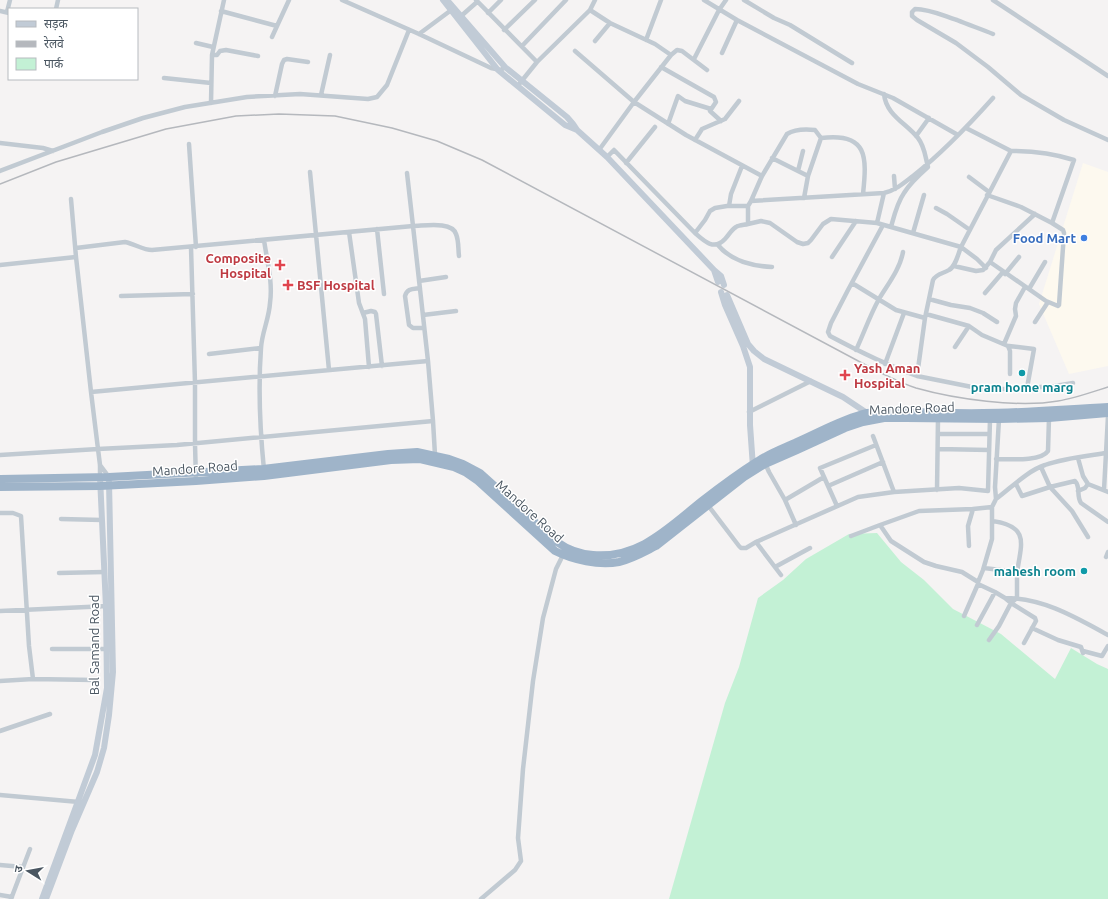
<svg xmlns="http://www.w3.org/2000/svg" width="1108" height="899" viewBox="0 0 1108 899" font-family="Ubuntu,'Noto Sans Devanagari',sans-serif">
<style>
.commercial{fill:#fdf9ef}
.green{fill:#c3f1d5}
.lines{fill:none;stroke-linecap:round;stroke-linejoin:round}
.minor{stroke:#c1cad2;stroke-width:4.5}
.secondary{stroke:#c1cbd6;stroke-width:6}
.trunk{stroke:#9fb4c9;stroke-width:8}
.rail{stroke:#b5b8bd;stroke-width:1.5}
.shop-dot{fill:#3f7fe0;stroke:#fff;stroke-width:1.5}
.health-dot{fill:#e0444e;stroke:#fff;stroke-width:1.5}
.culture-dot{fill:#0f9aa8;stroke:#fff;stroke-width:1.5}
.labels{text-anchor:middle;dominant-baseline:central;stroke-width:3;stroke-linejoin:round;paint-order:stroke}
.shop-label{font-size:13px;font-weight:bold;fill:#366cbe;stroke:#fff;text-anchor:end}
.health-label{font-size:13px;font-weight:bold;fill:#be3a42;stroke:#fff;text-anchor:start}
.culture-label{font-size:13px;font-weight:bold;fill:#0d838f;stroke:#fff}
.street-label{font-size:13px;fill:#4a5661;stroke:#fff}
</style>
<rect width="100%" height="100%" fill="#f5f3f3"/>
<path class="commercial" d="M 1083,163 L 1108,172 L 1108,366 L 1069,374 L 1039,304 Z"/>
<path class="green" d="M 877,533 L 901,562 L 924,580 L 953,609 L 1001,634 L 1055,679 L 1071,648 L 1097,664 L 1108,669 L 1108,899 L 669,899 L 725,703 L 739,667 L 758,598 L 783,580 L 806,559 L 849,534 Z"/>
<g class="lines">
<path class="minor" d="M 342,0 L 419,34 L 491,68 L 501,70 L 505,67
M 476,0 L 537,62
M 704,0 L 737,20 L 858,84 L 893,98 L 958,135
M 744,0 L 774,18 L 790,25 L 852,63
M 993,0 L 1108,76
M 56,9 L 58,0
M 590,10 L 610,23 L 595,41
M 0,11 L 9,13
M 221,11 L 277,26 L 272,37
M 7,12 L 10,0
M 488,13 L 501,0
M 460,17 L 477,2
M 277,26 L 289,0
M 504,30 L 535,0
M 419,34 L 450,11
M 993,34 C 981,29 969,25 957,20 C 944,16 930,9 915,9 L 912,12 L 912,16 L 917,20 L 956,43 L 988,67 L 1021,95 L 1064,120 L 1108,140
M 646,40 L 661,0
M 196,43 L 213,47
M 522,46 L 566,0
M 575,51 L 634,102 L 671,55 L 655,44 L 610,23
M 722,53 L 737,20
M 212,55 L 217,55 L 220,51 L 226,50 L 258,56
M 671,55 L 677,50 L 682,51 L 707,70
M 694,59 L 719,10 L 726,0
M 661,67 L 714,97 L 716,102 L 710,111 L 721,121
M 164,78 L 211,83
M 520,83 L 537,62 L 590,10 L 595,0
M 884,94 C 886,115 906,123 918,138 C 925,147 925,156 928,167 C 919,175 910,183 904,193 C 897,203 894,216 891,227
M 321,95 L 330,55
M 275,96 L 282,64 L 284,60 L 287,59 L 308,62
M 211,103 L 212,55 L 224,0
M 668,124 L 678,96 L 685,101 L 711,109
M 916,136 L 929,118
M 821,138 C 868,132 867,157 863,194
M 695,140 L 702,129 L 725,119 L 739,101
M 0,143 L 43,148 L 53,151
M 189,144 L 196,247
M 599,150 L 634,102 L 686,135 L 762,176 L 751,201 L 884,193 C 896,190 904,183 913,176 C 942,153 968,126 993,98
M 607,157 L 614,150 L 695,233 C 704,241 714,251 725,239 C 729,235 731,230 736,227 C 739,225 744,225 748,224
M 772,158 L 808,176
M 626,163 L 655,127
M 0,171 L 102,132 L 143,118 L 185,107 L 247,97 L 300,94 L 368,99 L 377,97 L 387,85 L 409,30
M 798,171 L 803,151
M 310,172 L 329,370
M 407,173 L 413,226 C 424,226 452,221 456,234 C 459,241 458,249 459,256
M 762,176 L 787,134 C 795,129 806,129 815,130 L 821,138 L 808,176 L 804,198
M 894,176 L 895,189
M 969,177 L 989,192
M 987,195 L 1021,207 L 1052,223 L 1074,160 C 1055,154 1032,151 1011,151
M 71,199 L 76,257
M 751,201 L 748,206 L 748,224 L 761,221 L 770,223 L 797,242 L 803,244 L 808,243 L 811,240 L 823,224 L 831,219 L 877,223 L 961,247 L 1011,151 L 966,128
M 729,206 L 731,194 L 742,166
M 936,208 L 947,214 L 970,230
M 877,223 L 884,193
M 883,225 L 848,290 L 831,323 L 828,332 L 830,336 C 858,351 887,365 917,376
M 377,229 L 384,294
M 349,232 L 359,303 L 365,319 L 369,367
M 695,233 L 705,220 L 710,211 L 715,208 L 727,206 L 748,206
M 913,233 L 924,195
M 718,245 C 731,261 752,266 772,267
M 191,247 L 195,383 L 195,444 L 196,481
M 76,248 L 125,242 C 135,244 143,250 152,250 L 413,226 L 428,361 L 91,392
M 832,257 L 856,221
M 990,262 L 1046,301 L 1058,306 L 1059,305 L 1064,233 L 1063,230 L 1052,223
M 0,265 L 76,257 L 91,392 L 98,449 L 177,445 L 433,421 L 428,361
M 954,266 L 976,271 L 983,270 L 990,262 L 996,250 L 1035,214
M 986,268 L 977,259 L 961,247 C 958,254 956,266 949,270 C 943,274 937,273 933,280 L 925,318 L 917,376 L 982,389 L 1013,389 L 1055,386 L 1073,383
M 1005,274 L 1019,257
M 419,281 L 446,277
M 852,283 L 896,310 L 925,318
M 420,288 C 413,289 407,288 405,296 L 409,325 L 413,328 L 424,328
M 1029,289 L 1045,262
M 985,293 L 1003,272
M 121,296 L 193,294
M 929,299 L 951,305 L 970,308 L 983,313 L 997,322
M 363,313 L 371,311 L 375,312 L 376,314 L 382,366
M 926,314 L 969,326 L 982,335 L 1008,346 L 1010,351 L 1010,374
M 423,315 L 456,311
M 1035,322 L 1048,302
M 1004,344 L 1016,316 L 1015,309 L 1016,303 L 1025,287
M 1009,346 L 1034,349 L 1027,388
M 955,347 L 969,326
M 856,350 C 864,333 870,315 879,299 C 888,284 900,269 903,252
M 209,354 L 261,348
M 885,364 L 904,313
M 749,412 L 811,381
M 999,419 L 995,487 L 996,499 L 992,507 L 992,539 L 983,570 L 978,582 L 978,584 L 995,592 L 1005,598 L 1011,603 L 1035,618 L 1036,621 L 1024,643
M 433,421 L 435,455
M 938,434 L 989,434
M 938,449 L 989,450
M 0,455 L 98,449 L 100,465 L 100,477
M 1078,458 L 1083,476 L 1088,484 L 1108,492
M 996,459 C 1008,459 1041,462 1048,451 L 1049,418
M 765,463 L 769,472 L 785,500 L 824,477
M 100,465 L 109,477
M 1041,467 L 1050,487 L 1072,511 L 1088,537
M 264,470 C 260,430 258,389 261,348 C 262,332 269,319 270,303 C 273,282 267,261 264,240
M 1016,484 L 1022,496 L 1050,487 L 1075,481 C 1081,487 1076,496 1081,503 L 1108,522
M 828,486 L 883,462
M 937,490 L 938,418
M 1104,490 L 1106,453 L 1108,453
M 1078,491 L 1085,488 L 1088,484
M 894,492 L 959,488 L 988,491 L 990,419
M 996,499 C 1011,488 1027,471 1045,465 C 1064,458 1086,456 1106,453 L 1108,416
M 785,500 L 796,525
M 707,504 L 739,546 L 741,548 L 746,548 L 756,542 L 858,497 L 894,492 L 873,436
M 837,506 L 820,468 L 876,445
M 973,509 L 992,507
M 0,513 L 13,513 L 21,516 L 29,646 L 33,679
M 61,519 L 102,520
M 880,525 L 919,511 L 973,509 L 968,526 L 969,546
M 851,536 L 880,525 L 891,541 L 924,562 L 936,566 L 962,572 L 978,582
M 756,542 L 781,575
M 1106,557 L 1108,552
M 775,567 L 810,548
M 984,568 L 1017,572 C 1022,542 1029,526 992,521
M 59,573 L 104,572
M 1005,598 C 1043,598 1075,617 1108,635
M 0,611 L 108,606
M 964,616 L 978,584
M 977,625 L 995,592
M 1032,628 L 1058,640 L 1081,647 L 1083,653
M 989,640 L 999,626 L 1011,603 L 1017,598 L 1017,572
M 52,649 L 107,649
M 1083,651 L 1102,656 L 1108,646
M 0,681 L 33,679 L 94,680
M 0,731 L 50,714
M 0,795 L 79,802
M 0,865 L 23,867
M 0,895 L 12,897
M 11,899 L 30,849
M 481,899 L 515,870 L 521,861 L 518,838 L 523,769 L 533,681 L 543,618 L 556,569 L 563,555"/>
<path class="secondary" d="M 443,0 L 498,70 L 565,125 L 577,130 L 607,157 L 714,270 L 721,276 L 724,285
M 447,0 L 505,67 L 567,117 L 573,124 L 577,130
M 714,270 L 718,282
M 721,292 L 725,305 L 743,346 L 750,367 L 750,425 L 753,467
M 727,295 L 748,344 L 754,351 L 764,359 L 843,397 L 867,413
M 42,899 L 95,755 L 107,688 L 106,607 L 100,477
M 46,899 L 72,830 L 97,772 L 104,748 L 109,715 L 113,672 L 109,482"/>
<path class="trunk" d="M 0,479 L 109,477 L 263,469 L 388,454 L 417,452 L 449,459 L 463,464 L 480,473 L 557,542 C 568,550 579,554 593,555 C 639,559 668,528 702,501 C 720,487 739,473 758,461 C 770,453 784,448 797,442 C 820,432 842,419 867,413 C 906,410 944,414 983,413 C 1025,413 1066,409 1108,407
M 0,487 L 100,486 L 196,481 L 264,476 L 391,460 L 420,459 L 454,467 L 465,472 L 478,481 L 555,551 C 573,560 599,566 619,562 C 632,559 644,552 656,546 L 744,477 L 765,464 L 797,450 L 845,428 L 863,422 L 884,418 L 906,418 L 999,419 L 1049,418 L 1108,413"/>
<path class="rail" d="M 0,184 L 56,162 L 166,129 L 236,116 L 279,114 L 335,116 L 392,128 L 437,141 L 482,160 L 877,371 C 890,377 903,384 916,388 C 955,399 1018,408 1058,401 C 1075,398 1092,392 1108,387"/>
</g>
<circle class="shop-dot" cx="1084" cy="238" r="4"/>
<g class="health-dot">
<path d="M278 259h4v4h4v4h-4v4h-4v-4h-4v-4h4z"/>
<path d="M286 279h4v4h4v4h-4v4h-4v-4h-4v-4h4z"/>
<path d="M843 369h4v4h4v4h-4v4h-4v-4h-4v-4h4z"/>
</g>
<g class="culture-dot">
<circle cx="1022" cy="373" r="4"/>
<circle cx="1084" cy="571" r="4"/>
</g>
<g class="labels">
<g class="shop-label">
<text x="1076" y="238">Food Mart</text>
</g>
<g class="health-label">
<text x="271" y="258" text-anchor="end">Composite<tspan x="271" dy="15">Hospital</tspan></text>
<text x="297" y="285">BSF Hospital</text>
<text x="854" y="368">Yash Aman<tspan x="854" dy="15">Hospital</tspan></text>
</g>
<g class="culture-label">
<text x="1022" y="387">pram home marg</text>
<text x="1076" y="571" text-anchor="end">mahesh room</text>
</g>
<g class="street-label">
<text transform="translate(912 408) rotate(-2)">Mandore Road</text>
<text transform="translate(195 468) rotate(-4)">Mandore Road</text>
<text transform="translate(530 511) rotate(42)">Mandore Road</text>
<text transform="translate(94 645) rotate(-90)">Bal Samand Road</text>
</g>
</g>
<rect x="8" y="8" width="130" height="72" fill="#ffffff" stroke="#b7bbc0"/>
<rect x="16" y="21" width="20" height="6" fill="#c1cbd6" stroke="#b7bbc0"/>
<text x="44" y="28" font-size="12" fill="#4a5661">सड़क</text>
<rect x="16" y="41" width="20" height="6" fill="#b5b8bd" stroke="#b7bbc0"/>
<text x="44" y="48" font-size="12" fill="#4a5661">रेलवे</text>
<rect x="16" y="58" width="20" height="12" fill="#c3f1d5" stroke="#b7bbc0"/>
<text x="44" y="68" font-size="12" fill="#4a5661">पार्क</text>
<g transform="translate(28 871) rotate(281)" stroke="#ffffff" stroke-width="3" paint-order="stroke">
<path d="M0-3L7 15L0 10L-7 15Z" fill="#4a5661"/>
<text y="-6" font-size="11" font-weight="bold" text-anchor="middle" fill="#4a5661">उ</text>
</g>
</svg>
